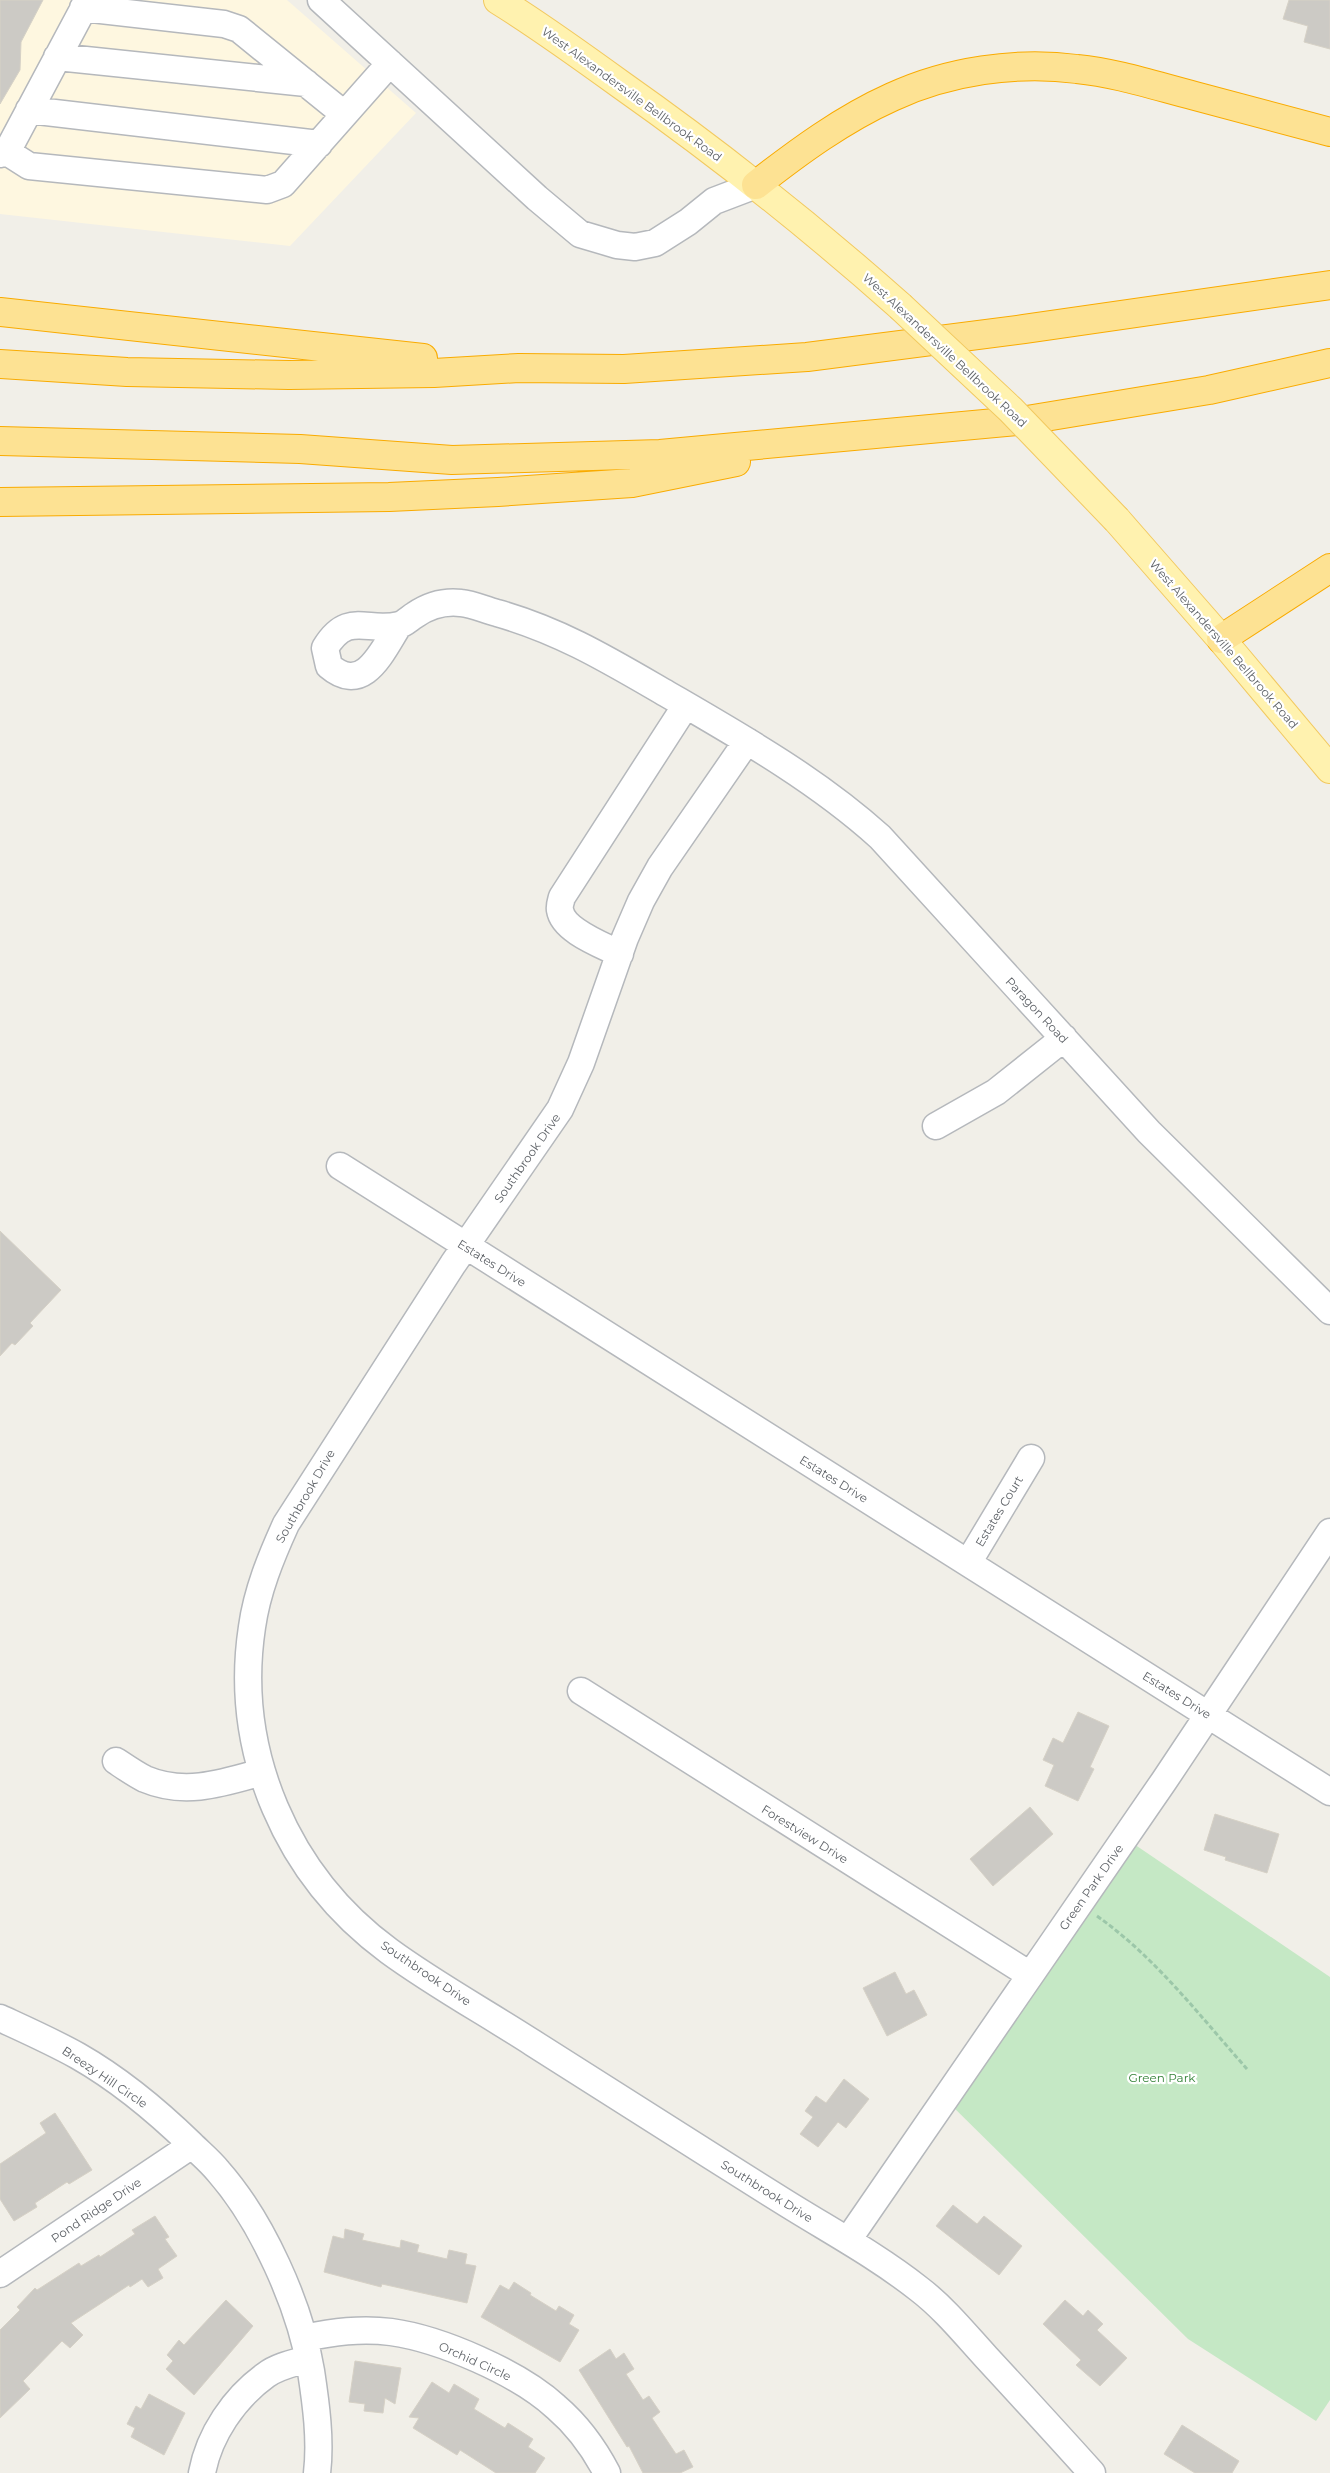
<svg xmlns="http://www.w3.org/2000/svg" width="1330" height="2473" viewBox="0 0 1330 2473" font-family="Montserrat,sans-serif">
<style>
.commercial{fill:#fef7e0}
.green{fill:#c5e8c5}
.building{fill:#cccac5;stroke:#d6d1c6}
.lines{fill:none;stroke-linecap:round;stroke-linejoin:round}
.minor-casing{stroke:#b5b8bc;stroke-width:29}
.major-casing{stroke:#f2c960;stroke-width:30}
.highway-casing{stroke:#f9ab00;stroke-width:30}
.path{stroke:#9cc7a9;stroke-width:3;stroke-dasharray:5 2.5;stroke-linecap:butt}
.minor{stroke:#fff;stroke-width:26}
.major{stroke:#fff2af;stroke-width:28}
.highway{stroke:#fde293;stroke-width:28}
.major-bridge-casing{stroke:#f2c960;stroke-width:30;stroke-linecap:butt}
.major-bridge{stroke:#fff2af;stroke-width:28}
.labels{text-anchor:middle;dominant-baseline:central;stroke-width:4.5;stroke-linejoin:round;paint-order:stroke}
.street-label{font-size:12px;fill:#5f6368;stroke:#fff}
.park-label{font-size:12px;fill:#348238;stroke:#fff}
</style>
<rect width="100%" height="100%" fill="#f1efe8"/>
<path class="commercial" d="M 0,0 L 287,0 L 416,113 L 290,246 L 0,214 Z"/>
<path class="green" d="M 1125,1838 L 1330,1977 L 1330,2400 L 1316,2421 L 1188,2339 L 945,2099 Z"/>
<path class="building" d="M 0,0 L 43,0 L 21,42 L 20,70 L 0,104 Z
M 1289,0 L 1330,0 L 1330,49 L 1304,42 L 1308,26 L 1283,19 Z
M 0,1231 L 61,1290 L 30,1323 L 33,1326 L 15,1345 L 12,1343 L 0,1356 Z
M 1078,1712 L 1109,1726 L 1090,1767 L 1094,1769 L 1078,1801 L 1045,1786 L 1054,1765 L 1043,1760 L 1053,1738 L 1063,1743 Z
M 1030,1807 L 1053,1834 L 993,1886 L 970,1859 Z
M 1215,1814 L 1279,1834 L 1267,1873 L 1225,1860 L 1226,1857 L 1204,1850 Z
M 895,1972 L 906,1994 L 914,1990 L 927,2015 L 887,2036 L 863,1988 Z
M 844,2079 L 869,2099 L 846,2128 L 838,2122 L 818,2147 L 800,2134 L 813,2117 L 805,2111 L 816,2096 L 826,2103 Z
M 55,2113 L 92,2170 L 69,2184 L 67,2182 L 35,2203 L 37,2207 L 14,2221 L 0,2199 L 0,2164 L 46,2133 L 40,2123 Z
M 953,2205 L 977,2224 L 984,2216 L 1022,2246 L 999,2275 L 936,2226 Z
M 155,2216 L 169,2237 L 165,2239 L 177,2256 L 158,2269 L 163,2278 L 148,2287 L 142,2279 L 130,2287 L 129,2285 L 71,2323 L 83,2335 L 70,2348 L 62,2341 L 23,2381 L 30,2389 L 0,2418 L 0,2330 L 20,2310 L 17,2307 L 35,2288 L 37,2290 L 79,2263 L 81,2266 L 99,2255 L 100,2257 L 135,2234 L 132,2230 Z
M 345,2229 L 364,2234 L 362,2240 L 400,2248 L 401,2240 L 419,2245 L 417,2252 L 447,2259 L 449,2250 L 467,2254 L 465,2264 L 476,2266 L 467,2303 L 382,2284 L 381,2287 L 324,2272 L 333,2236 L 344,2239 Z
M 514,2282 L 531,2293 L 530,2295 L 556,2311 L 559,2306 L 574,2315 L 569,2324 L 579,2330 L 560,2362 L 481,2317 L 500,2285 L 509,2290 Z
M 226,2300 L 253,2326 L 194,2395 L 166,2369 L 173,2361 L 167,2355 L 179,2340 L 184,2345 Z
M 1065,2300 L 1083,2316 L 1088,2310 L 1103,2324 L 1097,2330 L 1127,2358 L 1100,2386 L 1076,2365 L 1081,2360 L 1043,2324 Z
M 610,2349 L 616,2359 L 624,2353 L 634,2369 L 626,2374 L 643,2400 L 649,2396 L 660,2412 L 652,2418 L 676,2454 L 684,2450 L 693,2467 L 680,2473 L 643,2473 L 629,2446 L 627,2447 L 579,2370 Z
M 355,2361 L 401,2368 L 395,2404 L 385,2398 L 383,2413 L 364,2411 L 365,2404 L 349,2402 Z
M 432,2382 L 449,2393 L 454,2384 L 479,2399 L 474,2409 L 505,2428 L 508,2423 L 533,2439 L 528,2447 L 545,2458 L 535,2473 L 496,2473 L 460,2450 L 457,2455 L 413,2428 L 419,2418 L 409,2417 Z
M 149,2394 L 185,2413 L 164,2455 L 131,2437 L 135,2428 L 127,2424 L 136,2406 L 141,2409 Z
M 1182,2425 L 1239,2461 L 1232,2473 L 1195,2473 L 1164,2454 Z"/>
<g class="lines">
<g class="minor-casing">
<path id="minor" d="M 321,0 L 537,198 L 580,234 L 617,245 L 635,247 L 655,243 L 688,222 L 714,201 L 756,185
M 83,8 L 224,24 L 239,29 L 344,114
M 57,57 L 306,83
M 29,110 L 319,144
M 7,152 L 88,0
M 0,154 L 7,152 L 29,166 L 267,190 L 283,184 L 390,63
M 399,625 C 382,651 364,696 329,666 L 325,648 C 348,610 367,633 399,625 C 404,624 410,618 415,615 C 428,606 444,601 461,603 C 473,604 485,610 497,613 C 561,631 610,661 667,694 C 741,737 817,780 880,837 L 1149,1132 L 1330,1311
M 747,741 L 660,867 L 641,901 L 625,938 L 581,1063 L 560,1109 L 453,1264 L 286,1524 C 271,1557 257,1591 252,1627 C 233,1752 287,1876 389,1951 C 434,1984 485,2012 533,2043 C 615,2095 698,2148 781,2200 C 827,2229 876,2255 919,2289 C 944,2308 965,2334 986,2357 C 1022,2396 1057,2434 1092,2473
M 620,954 C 603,945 563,931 560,910 C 559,906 561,901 562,897 L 686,705
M 936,1126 L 996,1092 L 1064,1038
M 340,1166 L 1330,1792
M 968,1563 L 1031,1458
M 581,1691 L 1030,1975
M 116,1761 C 125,1767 135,1774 145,1779 C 185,1796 223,1783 262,1772
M 0,2018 C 26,2030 53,2042 78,2056 C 120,2080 157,2111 191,2144 C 200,2153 210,2161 218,2171 C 262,2221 300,2305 311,2371 C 316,2404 321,2440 317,2473
M 848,2240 L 1164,1781 L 1330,1532
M 0,2274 L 192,2145
M 304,2338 C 333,2332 361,2328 391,2332 C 441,2339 519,2373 556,2407 C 577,2425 594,2448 607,2473
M 202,2473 C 209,2435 234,2398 266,2375 C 278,2366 294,2363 308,2359"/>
</g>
<g class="major-casing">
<path id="major" d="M 498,0 C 540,26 580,55 620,84 C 718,153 811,227 900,306
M 1117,520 L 1221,639 L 1330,769"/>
</g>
<g class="highway-casing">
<path id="highway" d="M 756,185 C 798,152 843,119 892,97 C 948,71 1016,61 1077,69 C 1117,73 1156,86 1195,96 C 1240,108 1285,120 1330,132
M 0,312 L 423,358
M 0,364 L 127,372 L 289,375 L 434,373 L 519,368 L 624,369 L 807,357 L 1024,329 L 1330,285
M 0,441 L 300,449 L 452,460 L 660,454 L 1027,420 L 1209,390 L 1330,363
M 0,502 L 389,497 L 498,492 L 632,483 L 736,462
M 1221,639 L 1330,568"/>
</g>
<path class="path" d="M 1097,1916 C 1155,1957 1200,2016 1247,2069"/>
<use href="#minor" class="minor"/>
<use href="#major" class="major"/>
<use href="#highway" class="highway"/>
<g class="major-bridge-casing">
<path id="major-bridge" d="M 900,306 L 1011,410 L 1117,520"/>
</g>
<use href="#major-bridge" class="major-bridge"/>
</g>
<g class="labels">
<g class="street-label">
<text transform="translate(632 94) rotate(36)">West Alexandersville Bellbrook Road</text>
<text transform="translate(945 350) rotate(43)">West Alexandersville Bellbrook Road</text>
<text transform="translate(1224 644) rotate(49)">West Alexandersville Bellbrook Road</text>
<text transform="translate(1037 1010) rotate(47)">Paragon Road</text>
<text transform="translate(527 1158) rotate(-55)">Southbrook Drive</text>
<text transform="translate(492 1263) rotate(32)">Estates Drive</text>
<text transform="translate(834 1479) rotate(32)">Estates Drive</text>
<text transform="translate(305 1496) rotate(-60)">Southbrook Drive</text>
<text transform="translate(999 1511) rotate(-59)">Estates Court</text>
<text transform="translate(1177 1695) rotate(32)">Estates Drive</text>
<text transform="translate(805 1834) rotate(32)">Forestview Drive</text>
<text transform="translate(1091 1887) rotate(-55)">Green Park Drive</text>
<text transform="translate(426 1973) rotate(34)">Southbrook Drive</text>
<text transform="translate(105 2077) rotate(34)">Breezy Hill Circle</text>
<text transform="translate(767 2191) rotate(32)">Southbrook Drive</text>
<text transform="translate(96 2210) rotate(-34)">Pond Ridge Drive</text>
<text transform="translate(475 2361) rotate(24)">Orchid Circle</text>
</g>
<g class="park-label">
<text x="1162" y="2077">Green Park</text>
</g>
</g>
</svg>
